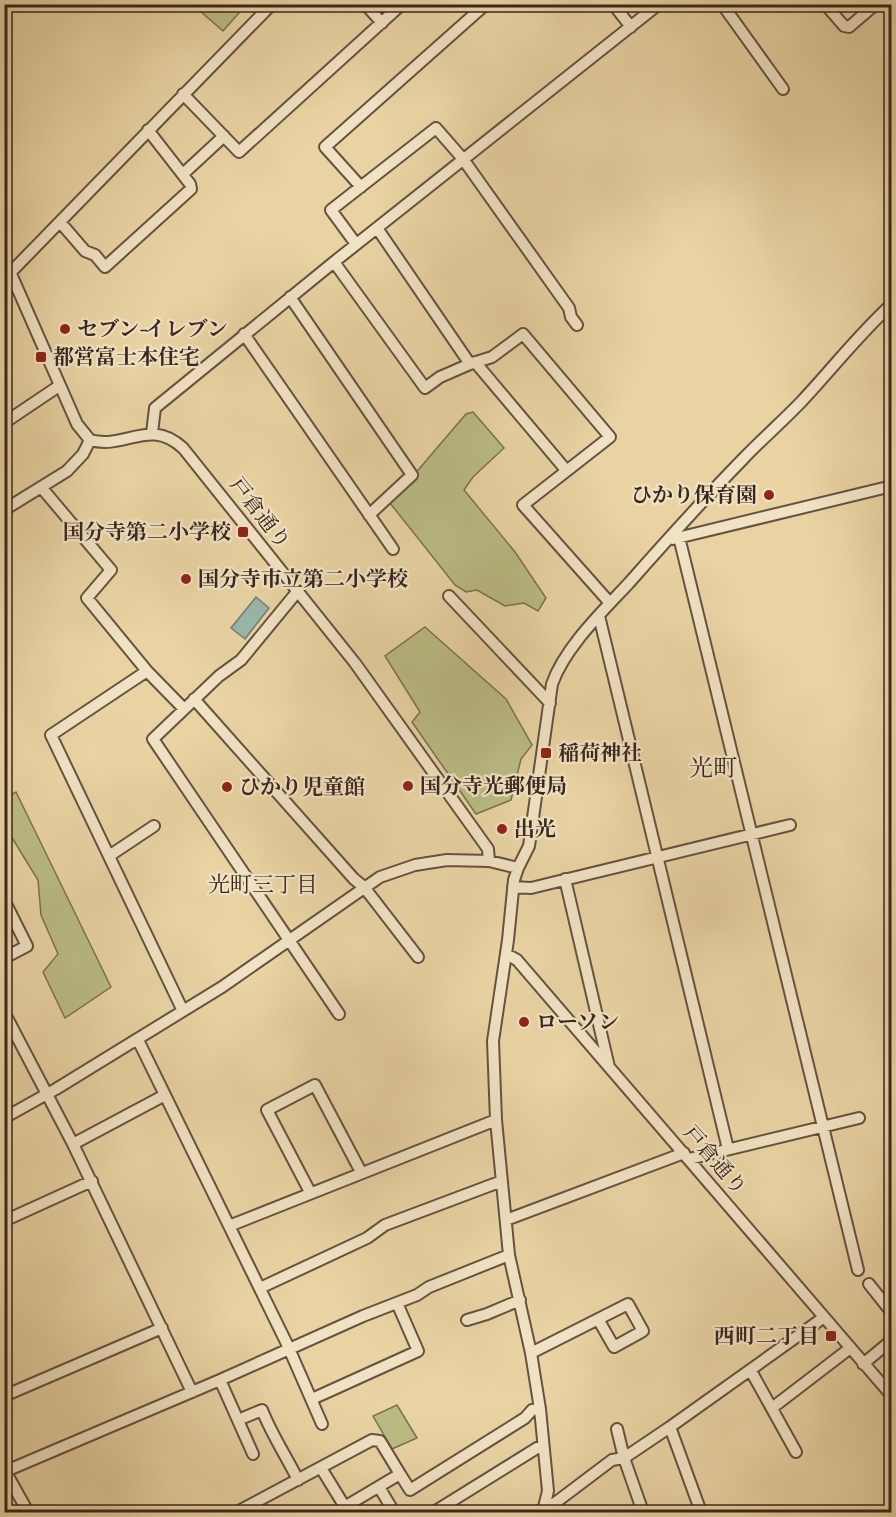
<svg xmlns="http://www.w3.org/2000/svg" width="896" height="1517" viewBox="0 0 896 1517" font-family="'IM FELL French Canon','Noto Serif JP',serif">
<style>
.green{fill:#babb83;stroke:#7a7152;stroke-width:1.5}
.water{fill:#98b7ab;stroke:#727d73;stroke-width:1.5}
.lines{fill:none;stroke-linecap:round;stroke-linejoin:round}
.minor-casing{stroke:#665241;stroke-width:14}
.minor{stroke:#f1e2c3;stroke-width:10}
.poi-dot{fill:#8f2418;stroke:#f1e2c3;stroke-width:2}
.labels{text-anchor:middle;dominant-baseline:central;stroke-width:4.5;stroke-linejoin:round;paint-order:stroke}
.poi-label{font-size:21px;font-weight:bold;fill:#3a2720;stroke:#f1e2c3;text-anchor:start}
.street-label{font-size:21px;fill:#3a2720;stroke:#f1e2c3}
.neighbourhood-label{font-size:22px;fill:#3a2720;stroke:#f1e2c3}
.quarter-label{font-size:24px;fill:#3a2720;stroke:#f1e2c3}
</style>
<rect width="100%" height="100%" fill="#e9d3a3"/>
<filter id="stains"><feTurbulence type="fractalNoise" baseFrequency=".00333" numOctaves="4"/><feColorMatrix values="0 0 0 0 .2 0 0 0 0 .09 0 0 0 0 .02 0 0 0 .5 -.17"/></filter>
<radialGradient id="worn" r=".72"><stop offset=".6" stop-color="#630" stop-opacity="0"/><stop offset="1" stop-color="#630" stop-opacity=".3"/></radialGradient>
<path class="green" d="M 193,5 L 246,5 L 223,31 Z
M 473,412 L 504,448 L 473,477 L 464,490 L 515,552 L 546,598 L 538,611 L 524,603 L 505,606 L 477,590 L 466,592 L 455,585 L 390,503 L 466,414 Z
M 425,627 L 506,699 L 532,745 L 521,759 L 511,800 L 476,814 L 412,722 L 420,712 L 385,656 Z
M 16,792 L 111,987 L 65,1018 L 43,972 L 58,954 L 41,915 L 38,880 L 9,833 L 6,811 L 7,797 Z
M 397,1405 L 417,1438 L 392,1449 L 373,1416 Z"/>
<path class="water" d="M 256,597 L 269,608 L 245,639 L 231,628 Z"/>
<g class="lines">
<g class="minor-casing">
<path id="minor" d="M 365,4 L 382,23
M 613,4 L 631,27
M 722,4 L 783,89
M 825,4 L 844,26 L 849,27 L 876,4
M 183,94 L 239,152 L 402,4
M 183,174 L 224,136
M 361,187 L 325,147 L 486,4
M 60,222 L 85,251 L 95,255 L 105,267 L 191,189 L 190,184 L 148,130
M 377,228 L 470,364
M 356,244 L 331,210 L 436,128 L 463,159 L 569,308 L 571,317 L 577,325
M 4,258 L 77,424 L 90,440
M 334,262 L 425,388 L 440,377 L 470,364 L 492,357 L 523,334 L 610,437 L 523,505 L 610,603
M 11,272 L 272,4
M 290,297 L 412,475 L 369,515
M 244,334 L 393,549
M 475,362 L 566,470
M 4,423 L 59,386
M 152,433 L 155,408 L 334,262 L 659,4
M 90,440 C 126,450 149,417 183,448 L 355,663 L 488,849 L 489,861
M 41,487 L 111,570 L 87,598 L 147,671 L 184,709
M 4,510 L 67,471 L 83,454 L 90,440
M 679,537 L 858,1270
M 673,539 L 892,486
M 297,592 L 241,660 L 219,676 L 153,739 L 339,1014
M 449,596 L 550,703
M 599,616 L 728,1149
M 147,671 L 51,735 L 183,1011
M 194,699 L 354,879 L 364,887 L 418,957
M 109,856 L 154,826
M 565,879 L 609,1067
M 513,887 L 531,888 L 790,825
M 4,900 L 27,946 L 4,958
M 506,954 L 517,960 L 892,1396
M 4,1012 L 73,1144 L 192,1392
M 138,1040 L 287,1344 L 322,1424
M 4,1118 L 56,1089 L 222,987 L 380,877 L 415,865 L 447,860 L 489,861 L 518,868
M 73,1144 L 165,1095
M 689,1159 L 859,1118
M 310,1192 L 267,1110 L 315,1085 L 361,1172
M 506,1220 L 684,1153
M 4,1221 L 92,1181
M 229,1226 L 496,1120
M 869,1284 L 892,1313
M 260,1288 L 367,1238 L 385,1225 L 502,1181
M 467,1320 L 487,1314 L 520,1300
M 531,1353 L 628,1304 L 643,1331 L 614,1347 L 598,1319
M 863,1364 L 892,1340
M 751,1371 L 796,1452
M 220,1380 L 253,1454
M 4,1396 L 162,1328
M 312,1399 L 418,1351 L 397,1303
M 772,1408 L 849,1349
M 238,1420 L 262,1410 C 272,1435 286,1456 298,1480
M 670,1427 L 701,1512
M 617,1429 L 624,1458 L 643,1512
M 321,1468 L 345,1507
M 4,1469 L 28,1512
M 6,1471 L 220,1380 L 363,1316 L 417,1295 L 429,1287 L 509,1255
M 400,1474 L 410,1490 L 525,1418 L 532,1410 L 540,1409
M 379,1487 L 394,1512
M 544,1507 L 555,1503 L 612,1460 L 624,1458 L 670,1427 L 823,1318
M 237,1512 L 372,1440 L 380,1441 L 400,1474 L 336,1512
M 434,1512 L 537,1448 L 543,1447
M 539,1512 L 544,1507 L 548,1491 L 540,1409 L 531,1353 L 509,1255 L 496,1120 L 493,1041 L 508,940 L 514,880 L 518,868 L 529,846 L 552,684 C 565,647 603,611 629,583 C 666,541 704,499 743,459 C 762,439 783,421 802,401 C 832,369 859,334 892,304
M 891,1512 L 892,1512"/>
</g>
<use href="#minor" class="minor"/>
</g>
<g class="poi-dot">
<circle cx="65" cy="329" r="6"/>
<rect x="35" y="351" width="12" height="12" rx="3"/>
<circle cx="769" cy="495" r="6"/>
<rect x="237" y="526" width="12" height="12" rx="3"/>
<circle cx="186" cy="579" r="6"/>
<rect x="540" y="747" width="12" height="12" rx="3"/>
<circle cx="408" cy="786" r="6"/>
<circle cx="227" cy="787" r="6"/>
<circle cx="502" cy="829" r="6"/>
<circle cx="524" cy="1022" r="6"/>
<rect x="825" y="1330" width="12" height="12" rx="3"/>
</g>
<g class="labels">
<g class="poi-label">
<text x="77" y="329">セブン-イレブン</text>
<text x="53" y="357">都営富士本住宅</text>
<text x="757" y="495" text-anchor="end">ひかり保育園</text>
<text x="231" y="532" text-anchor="end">国分寺第二小学校</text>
<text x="198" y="579">国分寺市立第二小学校</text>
<text x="558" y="753">稲荷神社</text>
<text x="420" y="786">国分寺光郵便局</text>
<text x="239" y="787">ひかり児童館</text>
<text x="514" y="829">出光</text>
<text x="536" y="1022">ローソン</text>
<text x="819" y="1336" text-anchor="end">西町二丁目</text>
</g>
<g class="street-label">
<text transform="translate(260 513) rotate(52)">戸倉通り</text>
<text transform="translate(715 1160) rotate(49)">戸倉通り</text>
</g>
<g class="neighbourhood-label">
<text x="263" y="885">光町三丁目</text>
</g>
<g class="quarter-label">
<text x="713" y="768">光町</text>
</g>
</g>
<rect width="896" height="1517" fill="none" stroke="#e9d3a3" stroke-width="24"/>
<rect x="6" y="6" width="884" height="1505" fill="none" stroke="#3a2720" stroke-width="3"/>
<rect x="12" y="12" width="872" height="1493" fill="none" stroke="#3a2720" stroke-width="1.5"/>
<rect width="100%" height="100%" filter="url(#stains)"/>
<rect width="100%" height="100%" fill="url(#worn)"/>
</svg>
